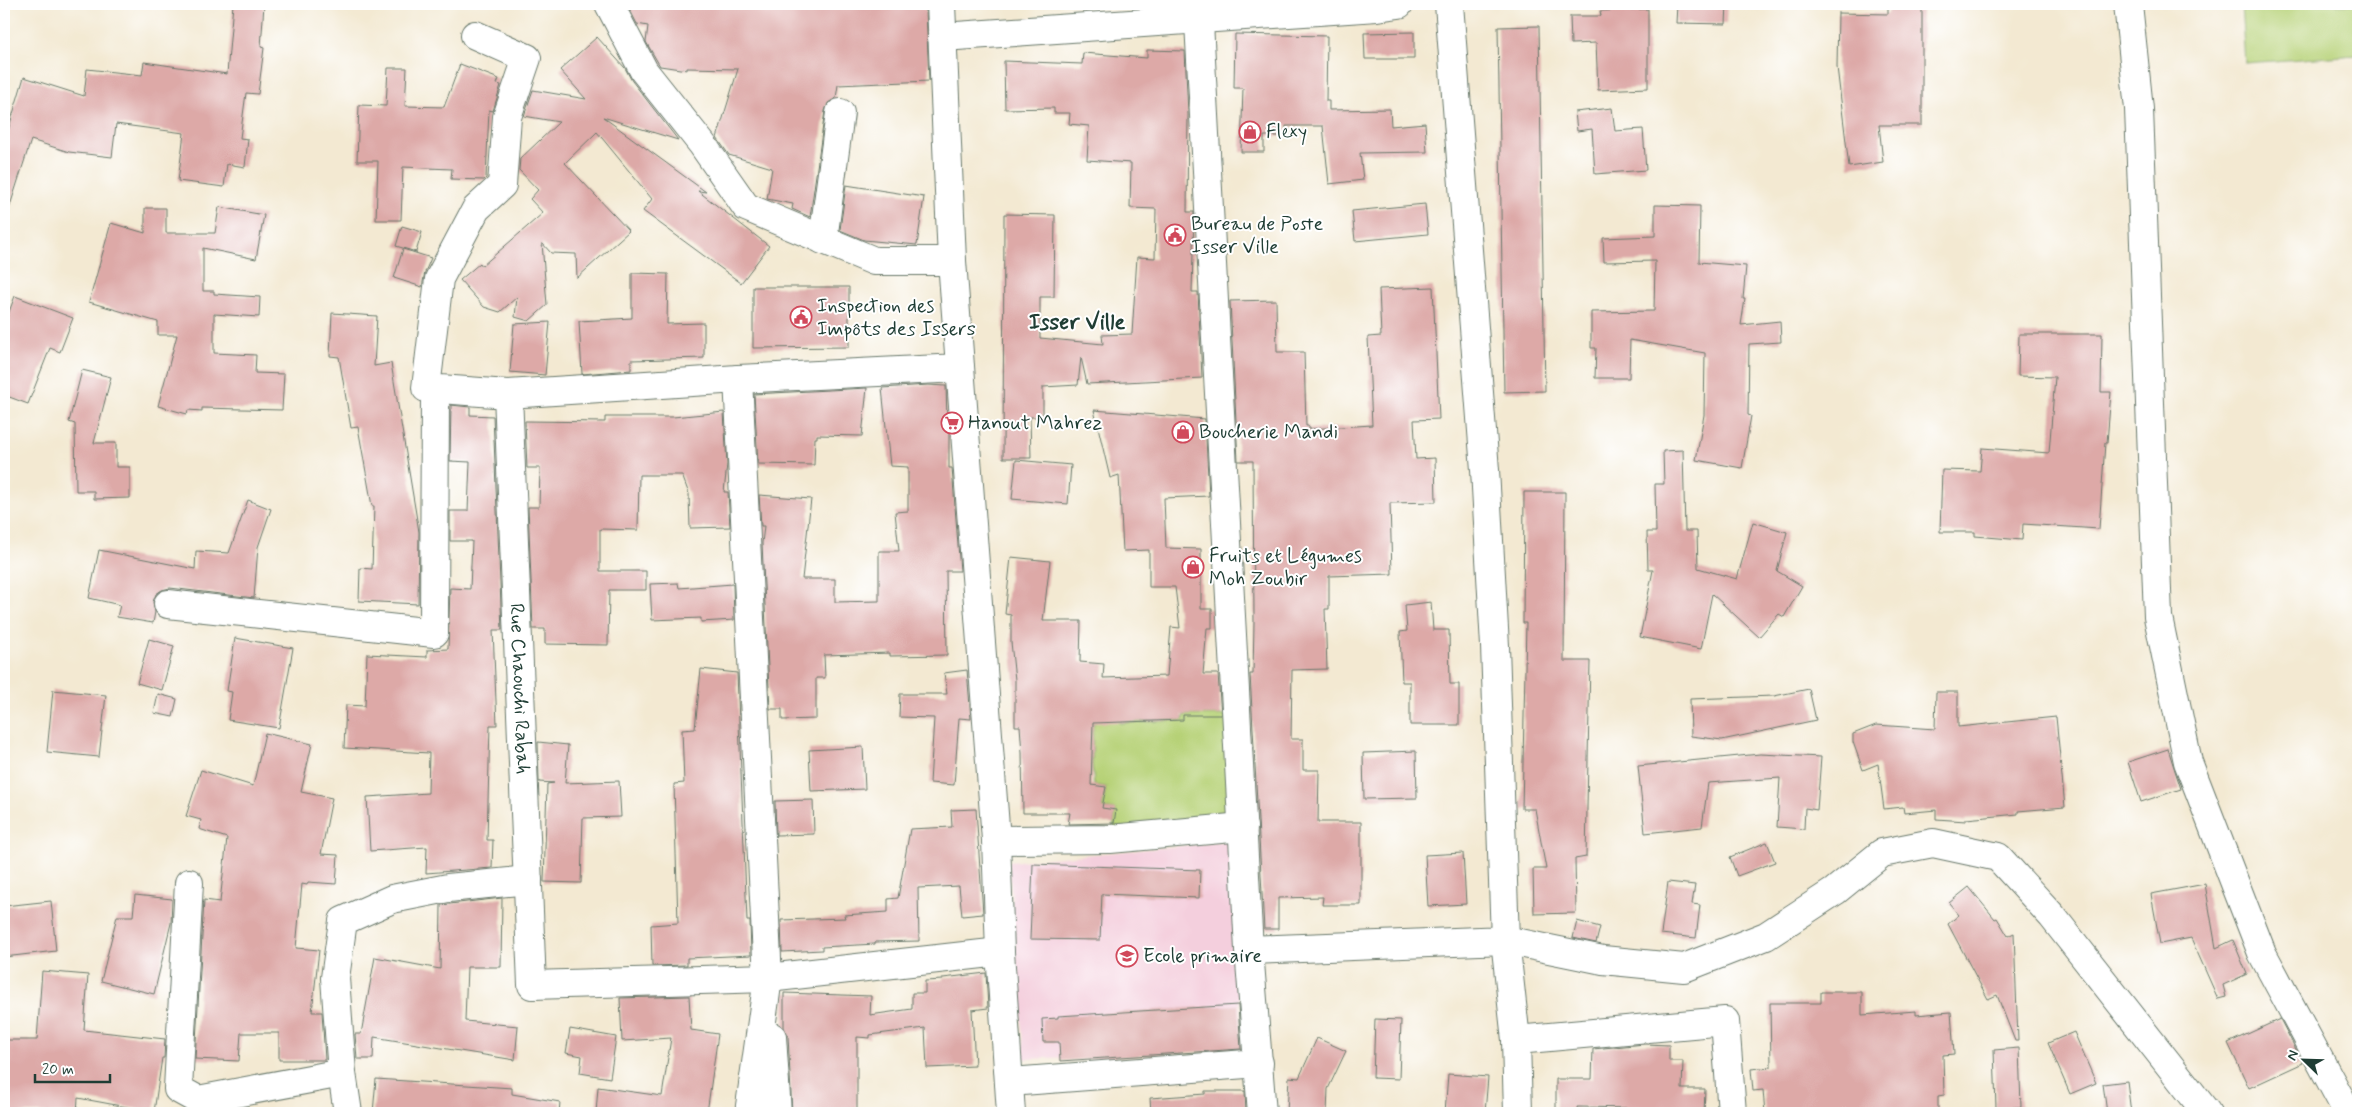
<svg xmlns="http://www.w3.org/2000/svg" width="2362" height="1117" viewBox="0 0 2362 1117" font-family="Mynerve,sans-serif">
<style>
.built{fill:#f4cfdd}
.green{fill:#b6d176;stroke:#6a8755}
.building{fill:#dda9a7}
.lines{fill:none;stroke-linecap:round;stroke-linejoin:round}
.street-casing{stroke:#69796b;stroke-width:30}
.street{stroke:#fff;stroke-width:28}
.labels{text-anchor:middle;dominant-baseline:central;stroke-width:4;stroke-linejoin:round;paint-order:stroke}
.poi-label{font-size:20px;fill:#1f3d34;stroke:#fff;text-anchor:start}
.street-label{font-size:20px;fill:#1f3d34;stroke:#fff}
.quarter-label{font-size:22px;font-weight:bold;fill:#1f3d34;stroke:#fff}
</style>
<rect width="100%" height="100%" fill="#fff"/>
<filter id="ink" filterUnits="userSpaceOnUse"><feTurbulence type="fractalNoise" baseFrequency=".02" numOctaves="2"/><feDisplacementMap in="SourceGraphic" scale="10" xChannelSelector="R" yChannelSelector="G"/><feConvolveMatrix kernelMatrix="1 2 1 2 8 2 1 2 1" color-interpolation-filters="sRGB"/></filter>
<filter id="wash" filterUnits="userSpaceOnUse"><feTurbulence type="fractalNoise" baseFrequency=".0096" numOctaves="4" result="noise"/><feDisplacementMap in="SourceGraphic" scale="20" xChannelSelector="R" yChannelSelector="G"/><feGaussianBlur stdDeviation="1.12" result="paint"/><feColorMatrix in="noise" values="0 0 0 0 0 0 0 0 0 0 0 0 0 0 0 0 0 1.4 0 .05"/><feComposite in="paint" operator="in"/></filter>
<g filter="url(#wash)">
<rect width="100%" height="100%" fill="#f3e9d2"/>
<path class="built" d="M 1234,841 L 1241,1050 L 1024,1059 L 1009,862 Z"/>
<path class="green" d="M 2241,4 L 2358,4 L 2358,55 L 2245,63 Z
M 1097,706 L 1118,709 L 1119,723 L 1183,720 L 1185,715 L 1237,715 L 1243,827 L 1112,834 L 1116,810 L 1102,808 L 1106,787 L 1094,785 L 1092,765 L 1093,724 L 1095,723 Z"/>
<g id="blocks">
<path class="building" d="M 233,4 L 264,4 L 261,47 L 264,48 L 258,94 L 246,93 L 240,138 L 248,139 L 245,167 L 227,164 L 224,187 L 178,181 L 184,133 L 116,124 L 112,157 L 69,152 L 31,140 L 8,212 L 4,211 L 4,144 L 24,77 L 84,96 L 87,69 L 142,75 L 144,62 L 227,74 Z
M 627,4 L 913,4 L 914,8 L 926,9 L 929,81 L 838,85 L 836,98 L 828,103 L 825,111 L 810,217 L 792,209 L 793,204 L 767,199 L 772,168 L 729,155 L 717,138 L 738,69 L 687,68 L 687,70 L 660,66 L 646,42 L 648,26 L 637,24 Z
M 1677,4 L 1727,4 L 1726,24 L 1676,23 Z
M 1888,4 L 1922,4 L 1922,125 L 1879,125 L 1883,162 L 1849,167 L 1837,67 L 1838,13 L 1888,14 Z
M 1648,9 L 1648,88 L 1598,90 L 1596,43 L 1571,44 L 1570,16 L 1601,16 L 1600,11 Z
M 1539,26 L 1545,391 L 1504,392 L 1498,27 Z
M 1414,32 L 1414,59 L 1365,59 L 1364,33 Z
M 1235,34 L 1327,36 L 1326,101 L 1329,101 L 1329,110 L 1390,109 L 1391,126 L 1425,123 L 1427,152 L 1360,153 L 1363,180 L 1329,184 L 1323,126 L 1286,126 L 1286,136 L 1264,136 L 1264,152 L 1241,152 L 1243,88 L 1234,88 Z
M 597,37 L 625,68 L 632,81 L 678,140 L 603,117 L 706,192 L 698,191 L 769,246 L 741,283 L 643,211 L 652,199 L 597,132 L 565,163 L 629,231 L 577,278 L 576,254 L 551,253 L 542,243 L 547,305 L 529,321 L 515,317 L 517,297 L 500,312 L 484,307 L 460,280 L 480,263 L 482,266 L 543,213 L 530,199 L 538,190 L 519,170 L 520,159 L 559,122 L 524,116 L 533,90 L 586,99 L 560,70 Z
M 1147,50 L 1185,51 L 1188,114 L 1187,212 L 1194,212 L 1192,292 L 1198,292 L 1202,378 L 1087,384 L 1081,357 L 1078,385 L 1043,387 L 1043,417 L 1030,417 L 1031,458 L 1003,458 L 1004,214 L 1055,215 L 1054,297 L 1040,297 L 1040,338 L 1103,344 L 1102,335 L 1132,334 L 1137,257 L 1155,258 L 1156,209 L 1130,208 L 1131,163 L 1087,160 L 1089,126 L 1069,124 L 1070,113 L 1054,113 L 1054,108 L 1005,109 L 1004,61 L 1082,64 L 1083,53 L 1147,58 Z
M 460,64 L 499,79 L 497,84 L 501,85 L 493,111 L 489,110 L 486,178 L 484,180 L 451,179 L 452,169 L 403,167 L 401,220 L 376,220 L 378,161 L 357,161 L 359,105 L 386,106 L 388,68 L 407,68 L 405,106 L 444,107 Z
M 1612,108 L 1615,131 L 1643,129 L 1646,170 L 1595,174 L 1592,129 L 1577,131 L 1575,112 Z
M 846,185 L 924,197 L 917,245 L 864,240 L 840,230 Z
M 1425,204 L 1428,234 L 1355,241 L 1352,211 Z
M 1655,205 L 1700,206 L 1699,262 L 1746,266 L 1743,299 L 1745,299 L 1741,325 L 1780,321 L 1781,342 L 1749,344 L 1748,415 L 1751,416 L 1742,468 L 1696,460 L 1704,415 L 1705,353 L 1630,340 L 1629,378 L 1595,378 L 1596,348 L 1591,348 L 1591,312 L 1654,311 L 1655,261 L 1604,262 L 1603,238 L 1655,236 Z
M 219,207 L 264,215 L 256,259 L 203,248 L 203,291 L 214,291 L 214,294 L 260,297 L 259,317 L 214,314 L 214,353 L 256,355 L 255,373 L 284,374 L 282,410 L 202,408 L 202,411 L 188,410 L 187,414 L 158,406 L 177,335 L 158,335 L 158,322 L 89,302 L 111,223 L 145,233 L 145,208 L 166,208 L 166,233 L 215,233 Z
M 402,226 L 422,232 L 416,252 L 396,246 Z
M 403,249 L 431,258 L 425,272 L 422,287 L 394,278 Z
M 632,273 L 668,274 L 667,324 L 704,323 L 704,358 L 631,360 L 631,370 L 582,374 L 579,321 L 632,318 Z
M 753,287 L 849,287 L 849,347 L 753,348 Z
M 1433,287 L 1439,419 L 1414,420 L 1416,459 L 1435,458 L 1436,502 L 1390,503 L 1392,574 L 1329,576 L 1329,609 L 1325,609 L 1327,669 L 1292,670 L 1291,739 L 1303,739 L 1303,770 L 1319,770 L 1318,822 L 1361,822 L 1361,905 L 1322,905 L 1323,897 L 1278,898 L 1278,929 L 1264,929 L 1250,674 L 1253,674 L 1254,622 L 1253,461 L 1238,461 L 1230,301 L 1276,300 L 1277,352 L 1304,352 L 1306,426 L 1309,426 L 1309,429 L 1372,425 L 1368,337 L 1381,336 L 1379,289 Z
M 15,296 L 73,318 L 60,352 L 50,348 L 28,404 L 4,395 L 4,325 Z
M 332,313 L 377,316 L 374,366 L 391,363 L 419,532 L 418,604 L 359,601 L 360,568 L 372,569 L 374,506 L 372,506 L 358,427 L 351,428 L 339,357 L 330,356 Z
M 550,322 L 545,375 L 510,372 L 514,324 Z
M 2019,334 L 2102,334 L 2101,392 L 2111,392 L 2107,443 L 2105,443 L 2099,529 L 2023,524 L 2022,540 L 1975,536 L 1975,532 L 1940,532 L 1942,470 L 1980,471 L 1982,448 L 2049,453 L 2055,377 L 2018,376 Z
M 82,370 L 111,377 L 94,443 L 116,443 L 116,467 L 130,467 L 130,498 L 94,499 L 94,491 L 76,491 L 75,424 L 69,422 Z
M 928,385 L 946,386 L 947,422 L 949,422 L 949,468 L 952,468 L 960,571 L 946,571 L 947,655 L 890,656 L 890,653 L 824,655 L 825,678 L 816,678 L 816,719 L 782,720 L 782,709 L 770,709 L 762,543 L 764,526 L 761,526 L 759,495 L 811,499 L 802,579 L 835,579 L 835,602 L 879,601 L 879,551 L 899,551 L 895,512 L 908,511 L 908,467 L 890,466 L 882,388 Z
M 867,388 L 862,436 L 817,435 L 817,438 L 815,438 L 814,465 L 758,464 L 754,394 Z
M 451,405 L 470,407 L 470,415 L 493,416 L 502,630 L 493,630 L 497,725 L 490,725 L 487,840 L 493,840 L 492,868 L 426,873 L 427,847 L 370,851 L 367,797 L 428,793 L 429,753 L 344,748 L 346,705 L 365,706 L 367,654 L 427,657 L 427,650 L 448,649 L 450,588 L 470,589 L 472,541 L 450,541 L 450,511 L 468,511 L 470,462 L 450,461 Z
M 1094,410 L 1205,419 L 1209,496 L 1164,498 L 1166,548 L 1201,549 L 1201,609 L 1212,609 L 1212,628 L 1207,628 L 1203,674 L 1218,674 L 1221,715 L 1183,715 L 1183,720 L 1093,723 L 1091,785 L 1106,787 L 1102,808 L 1116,810 L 1114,823 L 1068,824 L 1070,813 L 1023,813 L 1022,753 L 1020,726 L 1015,726 L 1015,680 L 1011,642 L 1011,615 L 1005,614 L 1011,557 L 1050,561 L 1043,621 L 1081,621 L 1080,662 L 1104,664 L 1103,678 L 1167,676 L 1171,627 L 1180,628 L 1175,587 L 1149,587 L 1149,550 L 1123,551 L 1119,475 L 1110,478 Z
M 724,412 L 727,464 L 724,492 L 728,492 L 730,527 L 690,528 L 689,494 L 682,475 L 639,475 L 638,530 L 600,529 L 600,571 L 646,571 L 646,590 L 609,590 L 608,645 L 545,644 L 545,629 L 533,629 L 528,507 L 539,507 L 540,468 L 527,468 L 525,421 L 605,422 L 605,417 L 673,417 Z
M 1683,450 L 1685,531 L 1697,531 L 1698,568 L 1737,579 L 1753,522 L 1787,532 L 1777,571 L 1802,586 L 1784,617 L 1779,614 L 1759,637 L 1712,594 L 1701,649 L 1640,637 L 1653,570 L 1648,570 L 1647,532 L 1656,532 L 1655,484 L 1664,484 L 1663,451 Z
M 1016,460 L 1071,465 L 1068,504 L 1012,499 Z
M 1524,492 L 1565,492 L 1564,661 L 1590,661 L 1586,857 L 1575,859 L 1576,913 L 1534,914 L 1533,869 L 1546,869 L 1535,809 L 1522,809 L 1526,623 L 1523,623 Z
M 248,500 L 271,509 L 258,547 L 254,598 L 170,588 L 162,590 L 156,594 L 153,602 L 155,612 L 153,623 L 117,617 L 120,605 L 89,598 L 99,550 L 195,569 L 196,551 L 229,553 Z
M 678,583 L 679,588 L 733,584 L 734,620 L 701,622 L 701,618 L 652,620 L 650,584 Z
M 1431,602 L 1433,630 L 1449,630 L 1450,684 L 1459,684 L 1459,725 L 1410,725 L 1410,682 L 1402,682 L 1400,632 L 1407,631 L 1405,605 Z
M 235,638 L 293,648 L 279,728 L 228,720 L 232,692 L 227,691 Z
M 149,639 L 174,646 L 162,690 L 137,683 Z
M 701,669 L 737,673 L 747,921 L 750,921 L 751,955 L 687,958 L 687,965 L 652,966 L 651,925 L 678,923 L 674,784 L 684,783 L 682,730 L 695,729 Z
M 967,670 L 971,719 L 959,718 L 954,785 L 930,783 L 934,718 L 899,717 L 900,694 L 947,694 L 944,673 Z
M 1809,689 L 1816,720 L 1722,740 L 1691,736 L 1690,699 L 1774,696 Z
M 53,690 L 106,695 L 99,757 L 47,752 Z
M 1936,692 L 1958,692 L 1958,727 L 2056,717 L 2065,807 L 2018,811 L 2018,814 L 1966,819 L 1966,821 L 1936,819 L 1936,810 L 1904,813 L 1903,807 L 1884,809 L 1878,764 L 1863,770 L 1853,742 L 1853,734 L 1876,725 L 1935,729 Z
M 158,694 L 177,699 L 173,717 L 154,713 Z
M 265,733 L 312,744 L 301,792 L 332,798 L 321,854 L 338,855 L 336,884 L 308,882 L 307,885 L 302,884 L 296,948 L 319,950 L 312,1012 L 322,1012 L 325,1060 L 279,1060 L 279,1033 L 241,1033 L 239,1061 L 195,1059 L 204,900 L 220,902 L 227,838 L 199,829 L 201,820 L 186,816 L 201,770 L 253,786 Z
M 538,742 L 568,745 L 565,783 L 619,781 L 621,817 L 583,818 L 581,883 L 544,882 L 547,784 L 554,783 L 539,782 Z
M 863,747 L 865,789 L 811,791 L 809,750 Z
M 2168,749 L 2181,789 L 2141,802 L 2128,762 Z
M 1416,751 L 1417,798 L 1364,799 L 1363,753 Z
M 1760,754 L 1821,757 L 1817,810 L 1805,808 L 1804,829 L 1777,827 L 1780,778 L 1708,783 L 1702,827 L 1645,833 L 1638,766 Z
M 813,800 L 814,834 L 776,835 L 775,801 Z
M 976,809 L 983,914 L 962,916 L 959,886 L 918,888 L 919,941 L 875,942 L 875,944 L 822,947 L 822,950 L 782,952 L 781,920 L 845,918 L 844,915 L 888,912 L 888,899 L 898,898 L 910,829 L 952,827 L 951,810 Z
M 1767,842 L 1775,862 L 1737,876 L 1730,857 Z
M 1463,853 L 1466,904 L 1428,906 L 1425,855 Z
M 1033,864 L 1200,870 L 1199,898 L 1102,894 L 1100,940 L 1030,939 Z
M 1668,882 L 1695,885 L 1692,904 L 1700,905 L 1696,938 L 1661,934 Z
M 2205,884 L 2216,948 L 2233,940 L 2247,974 L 2223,985 L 2226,997 L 2218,999 L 2191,938 L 2160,944 L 2151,894 Z
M 1969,887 L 1995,919 L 1997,918 L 2008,936 L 2014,933 L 2018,1041 L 2015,1041 L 1997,995 L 1988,999 L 1948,924 L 1959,915 L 1949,903 Z
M 135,895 L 172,899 L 171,923 L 154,994 L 101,981 L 117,916 L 133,916 Z
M 502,898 L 501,967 L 467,967 L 465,1021 L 518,1026 L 515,1060 L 374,1037 L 373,1059 L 357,1059 L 355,1034 L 361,1034 L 375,957 L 440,969 L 441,905 Z
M 51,901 L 56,951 L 4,957 L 4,906 Z
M 1577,921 L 1600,927 L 1596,943 L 1573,938 Z
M 42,971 L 88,975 L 84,1030 L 165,1039 L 164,1058 L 162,1058 L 154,1112 L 78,1098 L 77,1113 L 4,1113 L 4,1040 L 37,1040 Z
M 986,973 L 988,1008 L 972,1010 L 975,1066 L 927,1068 L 925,1028 L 870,1035 L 870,1038 L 857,1037 L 857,1113 L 792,1113 L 788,1036 L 784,1027 L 784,993 L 871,996 L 870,1015 L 912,1009 L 912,993 L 925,993 L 925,981 L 943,980 L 943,978 Z
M 1821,992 L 1862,992 L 1862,1015 L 1916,1011 L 1916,1015 L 1951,1012 L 1954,1054 L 1943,1055 L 1944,1095 L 1938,1096 L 1938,1113 L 1765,1113 L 1763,1090 L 1753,1091 L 1751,1069 L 1771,1067 L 1770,1003 L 1821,1003 Z
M 689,996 L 691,1030 L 718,1034 L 707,1113 L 596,1113 L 598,1087 L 662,1096 L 671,1038 L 622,1041 L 620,998 Z
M 1238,1005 L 1241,1049 L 1060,1061 L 1059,1042 L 1043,1042 L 1042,1019 L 1058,1018 L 1058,1016 Z
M 1375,1019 L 1401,1020 L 1399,1079 L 1373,1078 Z
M 2280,1019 L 2303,1063 L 2249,1088 L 2228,1043 Z
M 570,1029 L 616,1037 L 610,1078 L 580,1073 L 582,1056 L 566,1053 Z
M 2074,1032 L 2096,1083 L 2070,1094 L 2048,1043 Z
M 1317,1038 L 1346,1051 L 1328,1089 L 1327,1113 L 1287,1113 L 1289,1077 L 1299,1078 Z
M 1645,1044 L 1669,1045 L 1669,1061 L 1683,1061 L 1682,1089 L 1705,1089 L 1704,1113 L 1634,1113 L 1634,1108 L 1577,1107 L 1578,1113 L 1556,1113 L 1556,1079 L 1592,1079 L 1593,1049 Z
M 2019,1048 L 2021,1107 L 1996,1108 L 1994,1050 Z
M 1448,1074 L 1488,1077 L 1485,1113 L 1445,1113 Z
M 376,1079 L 512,1088 L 512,1094 L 560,1102 L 559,1113 L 373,1113 Z
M 2127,1081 L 2131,1113 L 2107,1113 L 2103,1084 Z
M 1205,1091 L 1245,1091 L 1246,1113 L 1151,1113 L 1150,1098 L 1205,1094 Z"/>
</g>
</g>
<g filter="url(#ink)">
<use href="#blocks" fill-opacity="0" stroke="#69796b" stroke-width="1"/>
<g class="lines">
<g class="street-casing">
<g id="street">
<path d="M 609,4 L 644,71 L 702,144 L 746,207 L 874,261 L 952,261"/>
<path d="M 941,4 L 952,261 L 996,840 L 1000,952 L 1011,1113"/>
<path d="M 1198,4 L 1249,950 L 1262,1113"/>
<path d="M 2128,4 L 2139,109 L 2158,617 L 2188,762 L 2262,953 L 2348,1113"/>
<path d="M 475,35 L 527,58 L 507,117 L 502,185 L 476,209 L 439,279 L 426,388 L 508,394 L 738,379 L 960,368"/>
<path d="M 942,37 L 1377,7 L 1399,4"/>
<path d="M 823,240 L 840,113"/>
<path d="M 738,379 L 768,978 L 749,1113"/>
<path id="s1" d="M 508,394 L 532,985 L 768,978 L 1000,952"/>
<path d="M 168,604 L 434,633 L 435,389"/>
<path d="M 996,840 L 1110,839 L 1243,827"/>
<path d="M 189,883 L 178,1089 L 198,1100 L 342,1073 L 348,1113"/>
<path d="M 1249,950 L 1505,940 L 1495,646 L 1485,470 L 1449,4"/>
<path d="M 772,1037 L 777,1113"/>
<path d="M 1516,1040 L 1725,1021 L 1732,1113"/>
<path d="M 342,1073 L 335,978 L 343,921 L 392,899 L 448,888 L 528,880"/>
<path d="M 1009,1082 L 1259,1063"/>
<path d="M 1518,1113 L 1516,1040 L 1505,940 L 1603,960 L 1684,968 L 1766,936 L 1835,891 L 1882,853 L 1933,843 L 1998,857 L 2052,916 L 2207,1113"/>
</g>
</g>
<use href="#street" class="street"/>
</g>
</g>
<defs>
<g id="shop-ring" transform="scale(1.125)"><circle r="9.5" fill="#fff" stroke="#d1495b" stroke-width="1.5"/><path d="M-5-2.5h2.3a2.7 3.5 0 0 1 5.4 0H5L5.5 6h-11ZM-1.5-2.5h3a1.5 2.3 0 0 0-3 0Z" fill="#d1495b"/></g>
<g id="civic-ring" transform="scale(1.125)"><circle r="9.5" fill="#fff" stroke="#d1495b" stroke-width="1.5"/><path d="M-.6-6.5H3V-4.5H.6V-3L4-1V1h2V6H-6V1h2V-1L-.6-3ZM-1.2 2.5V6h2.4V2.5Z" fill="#d1495b"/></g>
<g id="supermarket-ring" transform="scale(1.125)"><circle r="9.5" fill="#fff" stroke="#d1495b" stroke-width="1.5"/><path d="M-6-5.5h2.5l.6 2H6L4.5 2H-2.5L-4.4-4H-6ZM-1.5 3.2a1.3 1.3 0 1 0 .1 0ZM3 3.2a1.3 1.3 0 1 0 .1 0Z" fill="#d1495b"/></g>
<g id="school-ring" transform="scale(1.125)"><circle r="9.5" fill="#fff" stroke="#d1495b" stroke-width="1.5"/><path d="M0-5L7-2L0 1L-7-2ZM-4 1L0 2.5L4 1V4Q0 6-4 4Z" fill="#d1495b"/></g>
</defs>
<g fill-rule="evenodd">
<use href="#shop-ring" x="1250" y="132"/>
<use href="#civic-ring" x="1175" y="235"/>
<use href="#civic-ring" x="801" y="317"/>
<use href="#supermarket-ring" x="952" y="423"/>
<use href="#shop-ring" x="1183" y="432"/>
<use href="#shop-ring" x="1193" y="567"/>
<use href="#school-ring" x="1127" y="956"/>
</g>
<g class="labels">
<g class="poi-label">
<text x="1266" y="132">Flexy</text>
<text x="1191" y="224">Bureau de Poste<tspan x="1191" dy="23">Isser Ville</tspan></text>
<text x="817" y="306">Inspection des<tspan x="817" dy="23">Impôts des Issers</tspan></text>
<text x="968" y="423">Hanout Mahrez</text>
<text x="1199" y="432">Boucherie Mandi</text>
<text x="1209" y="556">Fruits et Légumes<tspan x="1209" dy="23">Moh Zoubir</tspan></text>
<text x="1143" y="956">Ecole primaire</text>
</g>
<g class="street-label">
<text stroke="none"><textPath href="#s1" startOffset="295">Rue Chaouchi Rabah</textPath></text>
</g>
<g class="quarter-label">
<text x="1077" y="323">Isser Ville</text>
</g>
</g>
<rect width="2362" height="1117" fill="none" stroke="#fff" stroke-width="20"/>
<g transform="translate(2304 1060) rotate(293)" stroke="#ffffff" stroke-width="4" paint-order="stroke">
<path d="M0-4L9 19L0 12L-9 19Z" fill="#1f3d34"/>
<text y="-8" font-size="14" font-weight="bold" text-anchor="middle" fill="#1f3d34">N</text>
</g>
<path d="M35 1074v8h75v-8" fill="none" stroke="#1f3d34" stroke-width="2.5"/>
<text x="42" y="1074" font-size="15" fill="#1f3d34" stroke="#ffffff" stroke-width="4" paint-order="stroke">20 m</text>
</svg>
